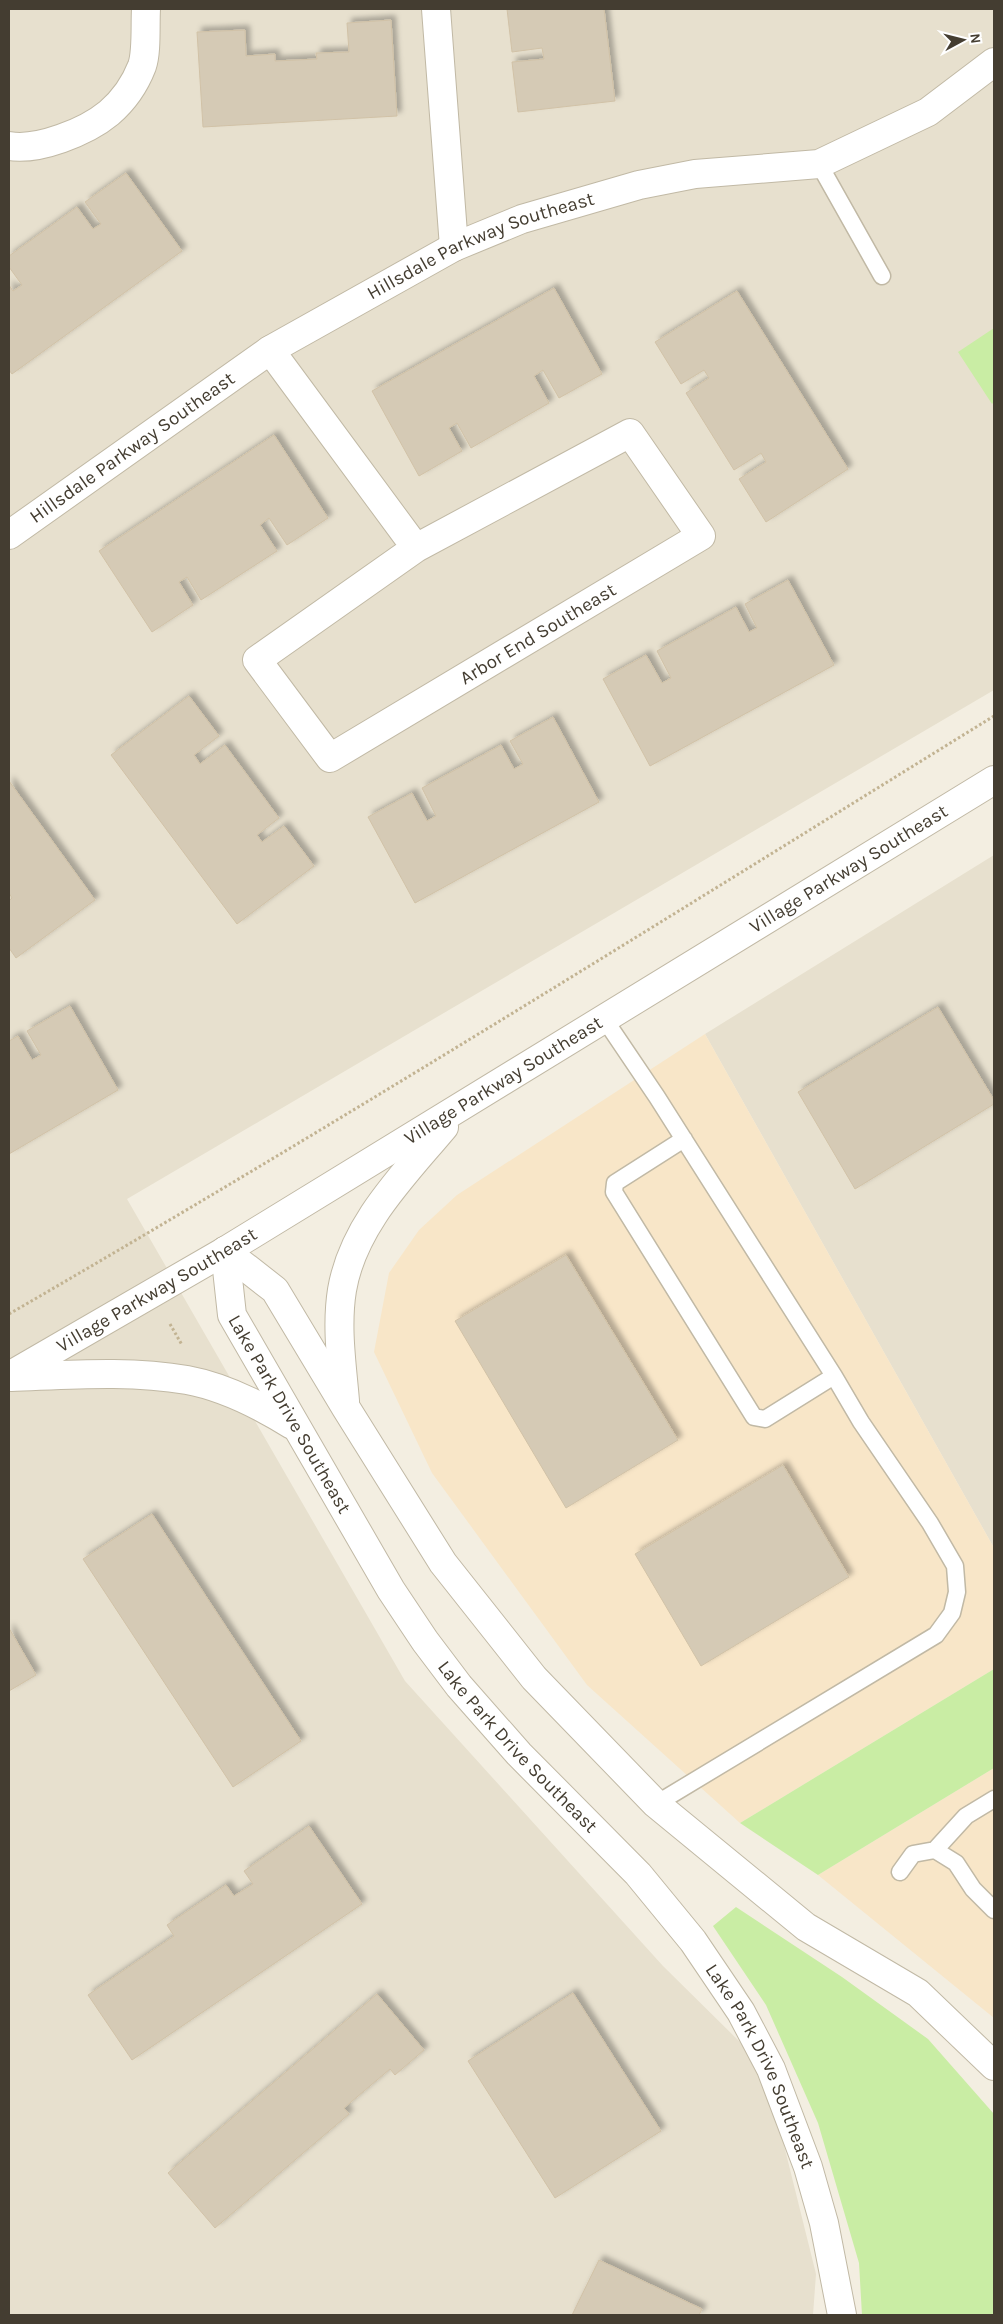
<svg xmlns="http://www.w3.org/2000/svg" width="1003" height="2324" viewBox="0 0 1003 2324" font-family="Karla,sans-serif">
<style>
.residential{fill:#e7e0ce}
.commercial{fill:#f8e6c8}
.green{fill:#c9eda4}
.building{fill:#d5cab5;stroke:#d1c2a7;filter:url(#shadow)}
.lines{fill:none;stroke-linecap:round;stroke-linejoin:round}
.service-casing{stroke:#c1b9a5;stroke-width:19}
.minor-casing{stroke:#c1b9a5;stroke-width:30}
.tertiary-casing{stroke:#c1b9a5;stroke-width:30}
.path{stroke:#c2b392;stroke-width:3;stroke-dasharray:2.5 2.5;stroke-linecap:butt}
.service{stroke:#fff;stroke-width:16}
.minor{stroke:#fff;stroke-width:28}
.tertiary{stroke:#fff;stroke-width:28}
.labels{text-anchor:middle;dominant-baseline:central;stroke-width:5;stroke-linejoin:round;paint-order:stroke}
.street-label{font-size:19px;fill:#443d31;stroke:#fff}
</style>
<defs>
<filter id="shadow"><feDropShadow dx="4.5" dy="-4.5" stdDeviation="2.5" flood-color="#0004"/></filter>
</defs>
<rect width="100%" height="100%" fill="#f3eee1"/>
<path class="residential" d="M 9,9 L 994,9 L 994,690 L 127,1199 L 405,1681 L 663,1966 L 740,2042 L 769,2085 L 816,2274 L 813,2315 L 9,2315 Z
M 994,855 L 994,1548 L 705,1034 Z"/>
<path class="commercial" d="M 705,1034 L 994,1548 L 994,1669 L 740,1823 L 587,1685 L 432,1473 L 374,1352 L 389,1273 L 419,1230 L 457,1195 Z
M 994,1768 L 994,2018 L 818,1875 Z"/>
<path class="green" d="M 994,328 L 994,402 L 992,404 L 958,352 Z
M 994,1669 L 994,1768 L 818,1875 L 740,1823 Z
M 736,1907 L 842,1977 L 928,2039 L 994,2114 L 994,2315 L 862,2315 L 859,2263 L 818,2123 L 766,2005 L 713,1926 Z"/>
<path class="building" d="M 507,9 L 604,9 L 615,101 L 518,112 L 512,62 L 544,59 L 542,48 L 512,52 Z
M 391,20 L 397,116 L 203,127 L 197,32 L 245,30 L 246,56 L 275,54 L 275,61 L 317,59 L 316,53 L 349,52 L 347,23 Z
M 126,173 L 182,251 L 12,374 L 9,370 L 9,285 L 13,291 L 22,285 L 9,267 L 9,256 L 77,207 L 93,229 L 101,224 L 85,202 Z
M 554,288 L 602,374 L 559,398 L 543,370 L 534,376 L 549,403 L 471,448 L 457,423 L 449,428 L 462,451 L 419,476 L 372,391 Z
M 737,291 L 848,469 L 766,522 L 739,479 L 766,462 L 761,453 L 734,470 L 686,393 L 709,378 L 704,370 L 681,384 L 655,342 Z
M 274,435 L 328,518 L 287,545 L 269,518 L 260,525 L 277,551 L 201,600 L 187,577 L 179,582 L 193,605 L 152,632 L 99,551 Z
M 788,580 L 834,665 L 650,766 L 603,679 L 646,655 L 662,683 L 671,678 L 657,651 L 736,607 L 749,632 L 757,628 L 745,604 Z
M 189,696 L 219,736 L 194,755 L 200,764 L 225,745 L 279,818 L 257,835 L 262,842 L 284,826 L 314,866 L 237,924 L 111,755 Z
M 553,717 L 599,802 L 415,903 L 368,817 L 412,793 L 427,821 L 436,816 L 422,788 L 501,745 L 514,769 L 523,764 L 510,741 Z
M 9,781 L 95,900 L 16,958 L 9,948 L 9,901 L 12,898 L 9,893 Z
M 70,1006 L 118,1090 L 9,1154 L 9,1041 L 18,1036 L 32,1060 L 41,1055 L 27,1031 Z
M 938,1007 L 994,1100 L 994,1104 L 855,1189 L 798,1092 Z
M 566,1255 L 678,1440 L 566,1508 L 455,1321 Z
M 783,1465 L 849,1577 L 701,1666 L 635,1554 Z
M 152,1514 L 301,1741 L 233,1787 L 83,1559 Z
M 9,1628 L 36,1675 L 9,1691 Z
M 309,1826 L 362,1904 L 132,2060 L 88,1995 L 174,1936 L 167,1925 L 226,1885 L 234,1896 L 253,1884 L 244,1871 Z
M 573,1993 L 661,2131 L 555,2198 L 468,2061 Z
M 377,1994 L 424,2050 L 395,2075 L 390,2069 L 344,2108 L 349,2114 L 215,2228 L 168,2173 Z
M 599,2260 L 702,2309 L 699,2315 L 572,2315 Z"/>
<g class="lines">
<g class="service-casing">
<path id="service" d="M 819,164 L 882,276
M 605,1020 L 657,1097 L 834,1376 L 861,1422 L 930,1523 L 955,1566 L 957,1592 L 952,1613 L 936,1635 L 656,1804
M 684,1139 L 615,1183 L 614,1192 L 754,1417 L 765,1419 L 834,1376
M 935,1850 L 966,1816 L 994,1799
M 900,1872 L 913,1854 L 935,1850 L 956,1863 L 973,1889 L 994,1910"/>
</g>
<g class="minor-casing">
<g id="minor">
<path d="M 436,9 L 454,247"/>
<path d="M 9,146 C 38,151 86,132 109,113 C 123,101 135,84 142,66 C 147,52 145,25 146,9"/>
<path d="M 270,350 L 416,548 L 630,433 L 701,536 L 330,758 L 257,660 L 416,548"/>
<path id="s1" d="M 9,535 L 270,350 L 454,247 L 522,219 L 639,185 L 695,174 L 819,164 L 928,112 L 994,62"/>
</g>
</g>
<g class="tertiary-casing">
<g id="tertiary">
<path id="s2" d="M 225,1251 L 232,1315 L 391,1590 L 425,1641 L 459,1686 L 519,1754 L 638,1874 L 693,1941 L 741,2012 L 771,2069 L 808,2167 L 824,2223 L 842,2315"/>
<path d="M 225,1251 L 275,1290 L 346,1408 L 443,1563 L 534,1678 L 656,1804 L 806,1927 L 918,1993 L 994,2066"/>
<path id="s3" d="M 9,1376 L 225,1251 L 994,780"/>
<path d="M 11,1377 C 69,1375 129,1370 187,1380 C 225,1387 260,1405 292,1425"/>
<path d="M 345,1401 C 342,1365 336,1327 342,1290 C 353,1225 403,1176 444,1127"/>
</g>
</g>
<path class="path" d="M 9,1314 C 341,1122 667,918 994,716
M 170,1324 L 182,1345"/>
<use href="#service" class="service"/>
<use href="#minor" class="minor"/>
<use href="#tertiary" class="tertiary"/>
</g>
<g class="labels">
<g class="street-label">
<text stroke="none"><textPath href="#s1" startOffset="556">Hillsdale Parkway Southeast</textPath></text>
<text stroke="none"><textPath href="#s1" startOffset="151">Hillsdale Parkway Southeast</textPath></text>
<text transform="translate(538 634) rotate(-31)">Arbor End Southeast</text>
<text stroke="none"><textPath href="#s3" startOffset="981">Village Parkway Southeast</textPath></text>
<text stroke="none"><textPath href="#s3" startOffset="576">Village Parkway Southeast</textPath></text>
<text stroke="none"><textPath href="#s3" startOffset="171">Village Parkway Southeast</textPath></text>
<text stroke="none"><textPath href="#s2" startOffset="179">Lake Park Drive Southeast</textPath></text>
<text stroke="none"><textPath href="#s2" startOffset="584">Lake Park Drive Southeast</textPath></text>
<text stroke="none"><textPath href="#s2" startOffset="989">Lake Park Drive Southeast</textPath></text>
</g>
</g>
<rect width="1003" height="2324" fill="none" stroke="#443d31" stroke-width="20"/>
<g transform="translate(963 40) rotate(83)" stroke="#ffffff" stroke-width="4" paint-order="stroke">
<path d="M0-4L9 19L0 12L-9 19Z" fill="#443d31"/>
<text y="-8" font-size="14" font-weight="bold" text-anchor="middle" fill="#443d31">N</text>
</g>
</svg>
